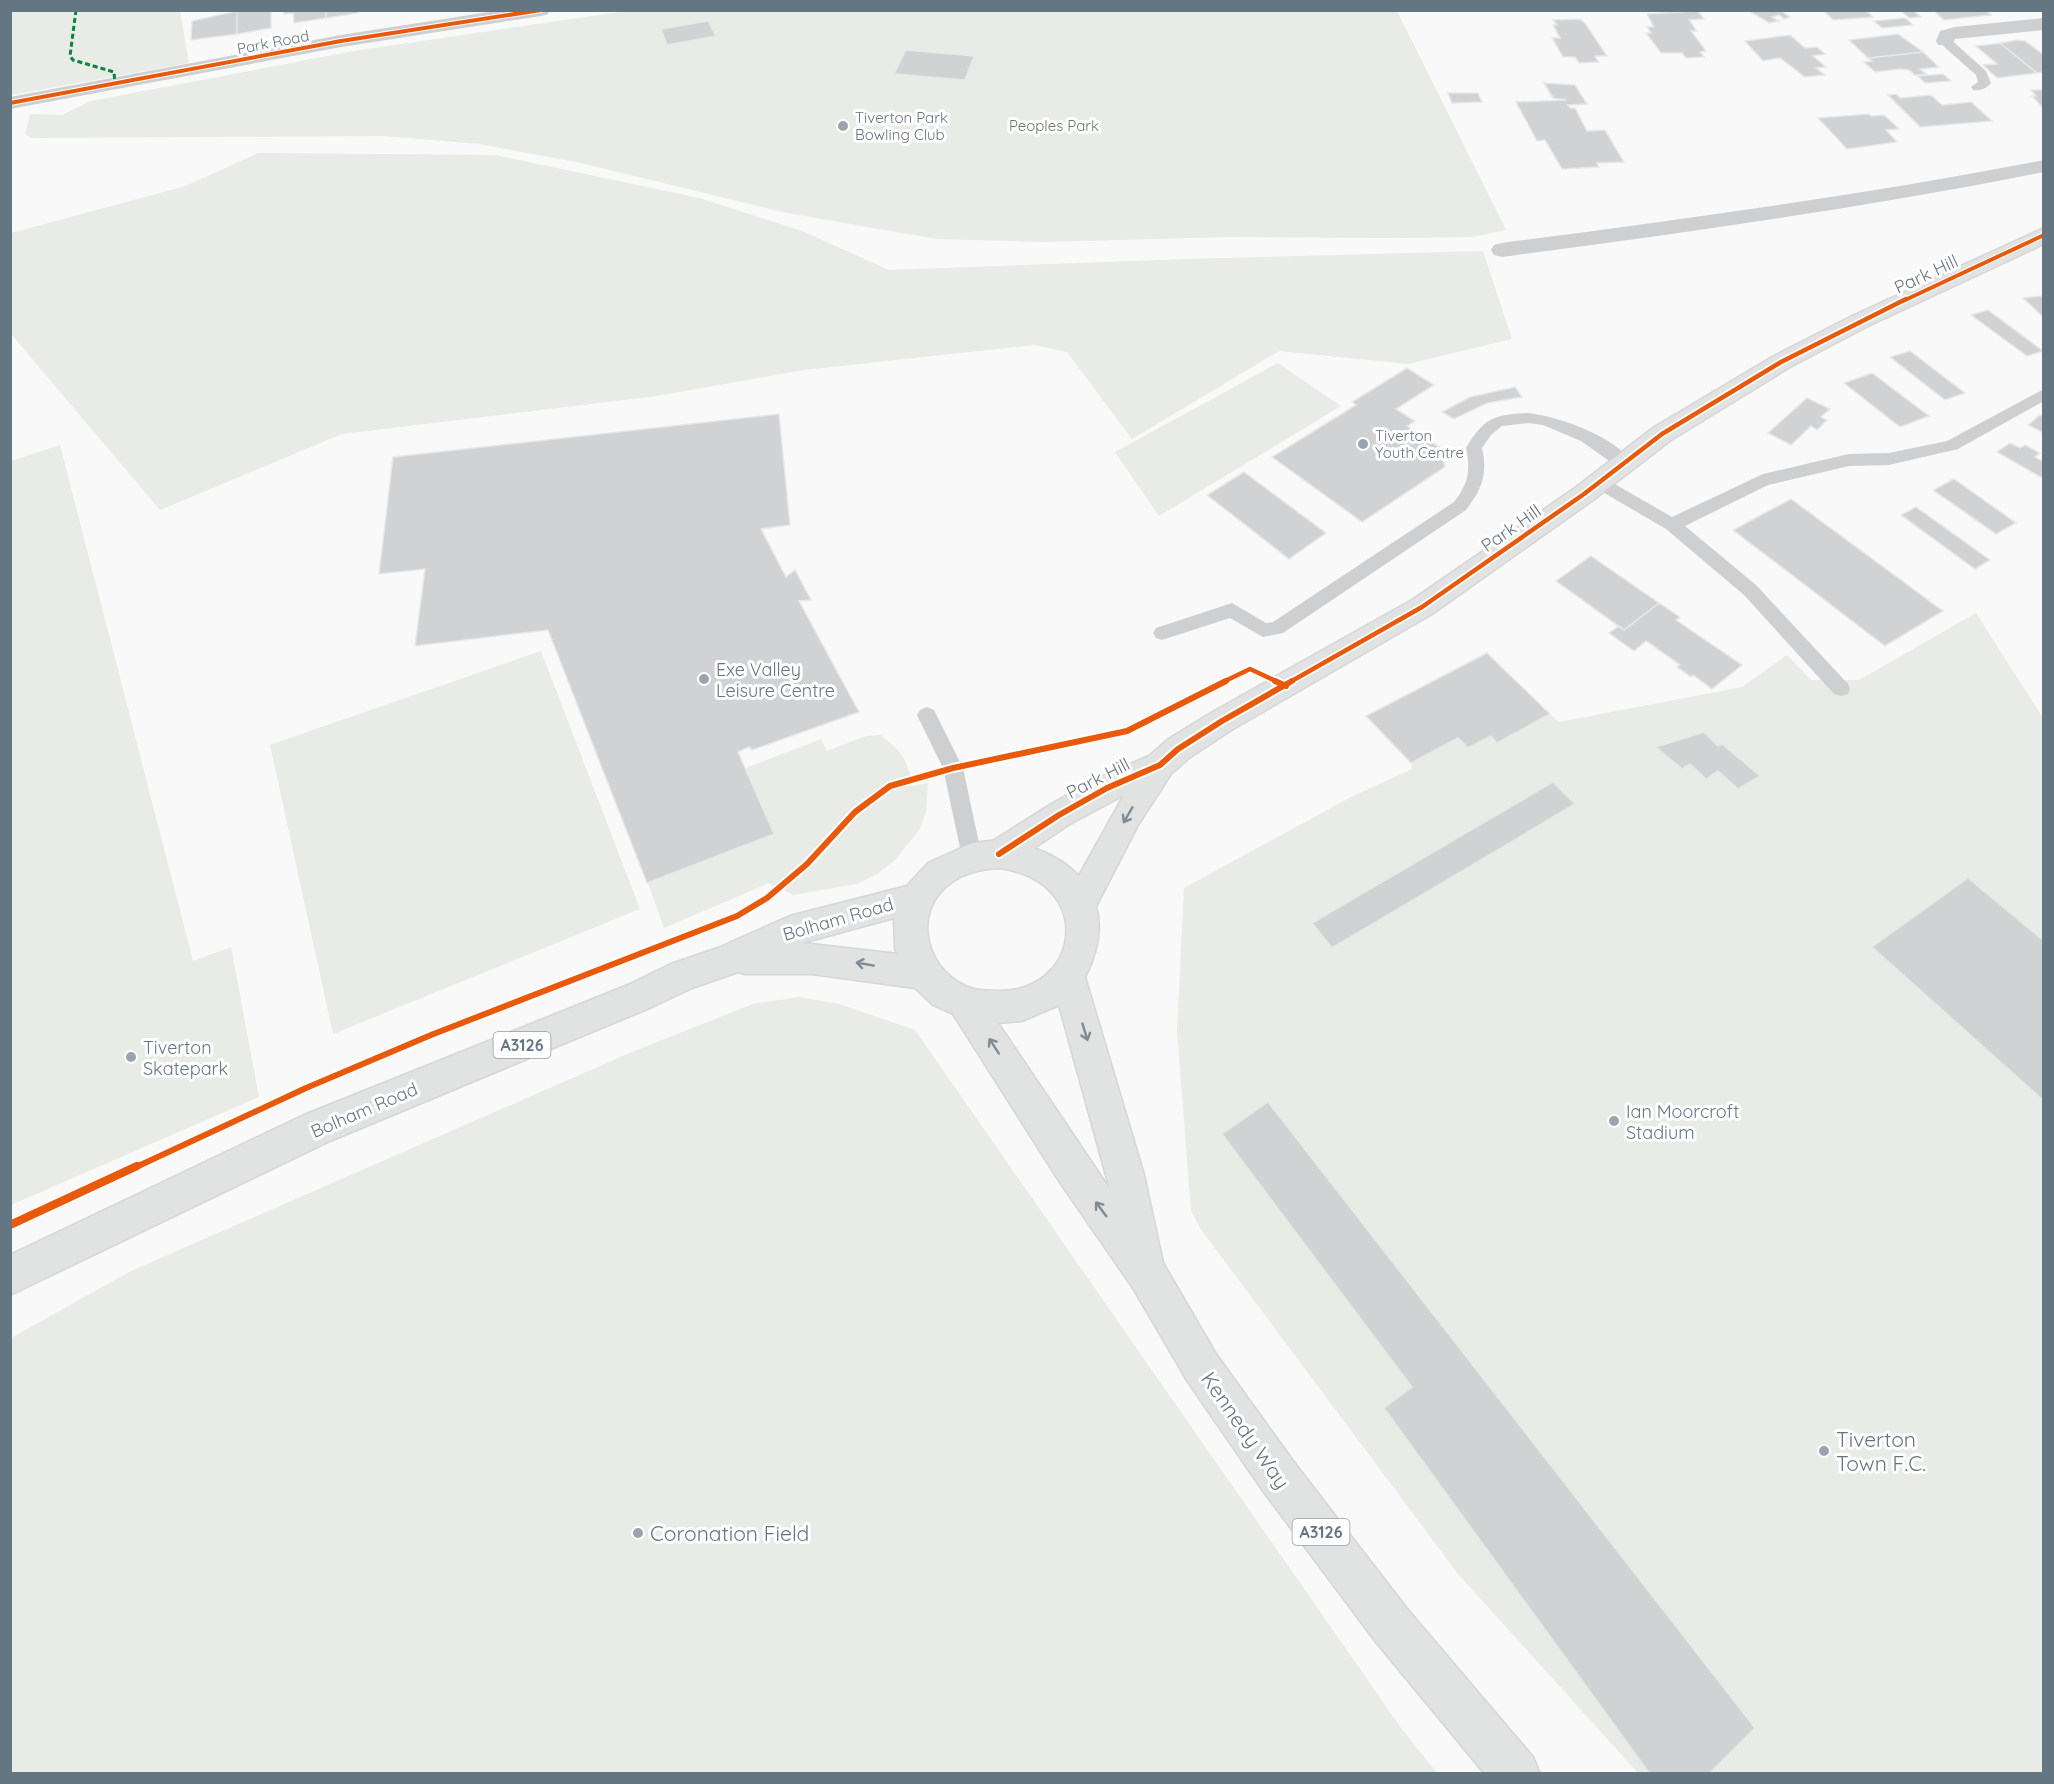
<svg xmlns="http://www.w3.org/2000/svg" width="2054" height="1784" viewBox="0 0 2054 1784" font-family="Quicksand,sans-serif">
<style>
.green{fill:#e8ebe6}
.building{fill:#d0d2d3;stroke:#e8e8e8;stroke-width:1.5}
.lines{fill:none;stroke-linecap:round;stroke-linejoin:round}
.secondary-casing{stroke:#d5d6d7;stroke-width:3}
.primary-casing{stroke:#d5d6d7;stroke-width:3}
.lane{fill:#cecfd0;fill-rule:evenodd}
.street{fill:#cecfd0;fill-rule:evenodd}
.secondary{fill:#e1e2e2;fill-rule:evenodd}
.primary{fill:#e1e2e2;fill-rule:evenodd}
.quiet{stroke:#00873e;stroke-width:3;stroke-dasharray:5 3;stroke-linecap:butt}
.cycleway-far3-casing{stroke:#fff;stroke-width:6}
.cycleway-far2-casing{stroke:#fff;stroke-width:8}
.cycleway-far1-casing{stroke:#fff;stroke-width:10}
.cycleway-casing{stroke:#fff;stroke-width:11}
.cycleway-far3{stroke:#e8590c;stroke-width:4}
.cycleway-far2{stroke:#e8590c;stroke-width:4.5}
.cycleway-far1{stroke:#e8590c;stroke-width:6}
.cycleway{stroke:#e8590c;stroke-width:8}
.oneway{stroke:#7e8c96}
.poi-dot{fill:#99a4ac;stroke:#fff;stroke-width:2}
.labels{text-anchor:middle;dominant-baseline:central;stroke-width:6;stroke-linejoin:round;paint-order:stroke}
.far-street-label{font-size:15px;fill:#657683;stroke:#fff}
.far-poi-label{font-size:15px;fill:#657683;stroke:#fff;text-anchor:start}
.far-park-label{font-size:15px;fill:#687a64;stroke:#fff}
.shield{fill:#fff;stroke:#939fa8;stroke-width:1.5}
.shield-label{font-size:16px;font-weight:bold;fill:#657683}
.street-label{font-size:18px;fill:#657683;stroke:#fff}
.poi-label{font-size:18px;fill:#657683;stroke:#fff;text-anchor:start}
.near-street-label{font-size:21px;fill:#657683;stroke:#fff}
.near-poi-label{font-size:21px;fill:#657683;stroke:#fff;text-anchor:start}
</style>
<rect width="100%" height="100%" fill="#f9f9f9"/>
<path class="green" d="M 11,10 L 180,11 L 189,63 L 11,95 Z
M 626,11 L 1397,11 L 1506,230 L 1472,237 L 1400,238 L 1227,237 L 1044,242 L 936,239 L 782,212 L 581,163 L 479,144 L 384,136 L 31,138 L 25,134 L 30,114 L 62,115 L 91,101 L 354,51 Z
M 258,153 L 495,155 L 699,198 L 802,231 L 889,270 L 1188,259 L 1483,251 L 1512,339 L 1408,364 L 1279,351 L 1132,439 L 1067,352 L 1035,345 L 804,370 L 657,396 L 342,434 L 160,510 L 11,334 L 11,233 L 186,186 Z
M 1278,363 L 1341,406 L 1159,516 L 1115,452 Z
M 60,445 L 193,961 L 231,947 L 259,1097 L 11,1205 L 11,461 Z
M 1976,613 L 2043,718 L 2043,1773 L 1638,1773 L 1458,1574 L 1200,1228 L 1191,1211 L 1177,1031 L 1184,888 L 1351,797 L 1412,769 L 1411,763 L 1458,738 L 1469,748 L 1491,736 L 1498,743 L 1550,714 L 1559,722 L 1742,687 L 1787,655 L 1811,680 L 1859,680 Z
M 541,651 L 640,909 L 333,1034 L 270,745 Z
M 880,735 C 902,751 907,759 913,786 L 928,783 L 926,812 L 919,830 L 895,860 L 877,874 L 857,884 L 793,895 L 769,883 L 664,928 L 648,883 L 774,834 L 746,768 L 821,739 L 827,751 L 866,736 Z
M 799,997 L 839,1004 L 915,1030 L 1401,1728 L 1437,1773 L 11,1773 L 11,1338 L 131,1271 L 632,1052 L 753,1004 Z"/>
<path class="building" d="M 271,10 L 271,28 L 237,34 L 237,11 Z
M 283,10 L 326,10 L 326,18 L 294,23 L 293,13 L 284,14 Z
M 326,10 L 357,10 L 358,13 L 326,18 Z
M 1780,10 L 1790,17 L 1784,19 L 1779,15 L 1772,17 L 1779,21 L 1769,23 L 1749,11 Z
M 1823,10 L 1866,10 L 1873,17 L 1833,20 Z
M 1900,10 L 1913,10 L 1921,17 L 1909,18 Z
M 1933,10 L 1985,10 L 1991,15 L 1944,20 Z
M 237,11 L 237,34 L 191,40 L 192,21 Z
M 1698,11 L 1704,19 L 1689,20 L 1697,31 L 1691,31 L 1706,51 L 1700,52 L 1704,57 L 1686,58 L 1682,53 L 1661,53 L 1646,33 L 1651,33 L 1647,27 L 1654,27 L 1647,14 Z
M 1905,18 L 1913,25 L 1882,28 L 1874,21 Z
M 1580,19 L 1585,23 L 1607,56 L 1595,56 L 1598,62 L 1579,63 L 1575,57 L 1563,57 L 1552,38 L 1560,38 L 1553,25 L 1557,25 L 1553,20 Z
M 708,21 L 716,36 L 667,45 L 661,29 Z
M 1898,34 L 1923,52 L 1868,58 L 1849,40 Z
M 1790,35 L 1805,48 L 1817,47 L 1825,54 L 1813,56 L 1826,67 L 1816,68 L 1825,75 L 1805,77 L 1780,58 L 1763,61 L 1745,41 Z
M 2018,40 L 2025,41 L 2044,55 L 2044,72 L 2037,73 L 2000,43 Z
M 2000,43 L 2037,73 L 1997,78 L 1983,65 L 1997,64 L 1976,46 Z
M 906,50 L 974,56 L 965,80 L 894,74 Z
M 1923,52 L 1939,67 L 1920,69 L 1926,74 L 1915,75 L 1909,70 L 1900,69 L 1875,72 L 1864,62 L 1872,61 L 1868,58 Z
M 1943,74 L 1951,81 L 1925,83 L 1918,76 Z
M 1544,83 L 1575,85 L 1587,104 L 1568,105 L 1570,108 L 1575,108 L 1587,131 L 1605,130 L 1624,162 L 1597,163 L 1599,167 L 1562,169 L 1545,140 L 1537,141 L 1516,102 L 1566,100 L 1553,98 Z
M 2031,90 L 2044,90 L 2044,109 L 2032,96 L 2036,96 Z
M 1448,93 L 1478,93 L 1482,102 L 1452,103 Z
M 1896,94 L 1900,98 L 1931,95 L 1942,105 L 1971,102 L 1992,121 L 1920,127 L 1888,95 Z
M 1869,114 L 1871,116 L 1884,115 L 1899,129 L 1886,130 L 1897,142 L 1847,149 L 1818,118 Z
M 2042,296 L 2044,297 L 2044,318 L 2023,298 Z
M 1988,310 L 2043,351 L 2027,356 L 1971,315 Z
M 1910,351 L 1965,393 L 1945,400 L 1890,357 Z
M 1407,368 L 1434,385 L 1396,409 L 1415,421 L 1407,426 L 1441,448 L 1445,467 L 1362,522 L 1272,457 L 1356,405 L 1352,402 Z
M 1872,373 L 1929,416 L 1900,427 L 1844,383 Z
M 1515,387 L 1522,397 L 1487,403 L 1454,419 L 1442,412 L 1470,397 Z
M 1807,398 L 1830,409 L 1821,417 L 1827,420 L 1817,430 L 1811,426 L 1791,445 L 1768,433 Z
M 779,414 L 790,525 L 761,529 L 786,577 L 795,570 L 811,600 L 799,601 L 859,712 L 752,750 L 749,747 L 738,752 L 774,834 L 647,883 L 548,630 L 415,646 L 425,569 L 379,574 L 393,457 Z
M 2040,415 L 2044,417 L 2044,433 L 2028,425 Z
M 2010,443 L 2020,448 L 2025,445 L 2040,453 L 2035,457 L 2044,462 L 2044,479 L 1997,452 Z
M 1244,472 L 1326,533 L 1289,559 L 1207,495 Z
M 1954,479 L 2016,523 L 1996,534 L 1933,490 Z
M 1791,499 L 1943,611 L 1885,646 L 1733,530 Z
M 1916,507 L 1990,560 L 1975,569 L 1901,515 Z
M 1591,556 L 1659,603 L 1624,630 L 1556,581 Z
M 1659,603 L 1680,617 L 1676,620 L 1742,665 L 1712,689 L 1693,675 L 1691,677 L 1677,667 L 1680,665 L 1646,641 L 1634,651 L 1609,633 L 1619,626 L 1624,630 Z
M 1487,653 L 1550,714 L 1497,743 L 1491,736 L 1468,748 L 1458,738 L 1411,763 L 1366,716 Z
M 1704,732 L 1718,746 L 1722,744 L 1760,776 L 1738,789 L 1718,771 L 1706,779 L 1690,764 L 1682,769 L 1656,747 Z
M 1553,782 L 1575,804 L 1332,948 L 1312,923 Z
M 1968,878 L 2044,941 L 2044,1101 L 1872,947 Z
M 1268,1102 L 1755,1728 L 1709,1774 L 1650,1774 L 1384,1408 L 1412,1387 L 1222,1134 Z"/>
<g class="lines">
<g class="secondary-casing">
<path id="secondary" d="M 2044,228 L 2044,244 L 1868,326 L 1790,367 L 1671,440 L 1593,500 L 1432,614 L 1233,729 L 1189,758 L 1171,774 L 1138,825 L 1091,916 L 1079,920 L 1067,916 L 1062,906 L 1124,795 L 1070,824 L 1010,864 L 999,868 L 988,864 L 983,854 L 988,844 L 1048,806 L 1096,779 L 1149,756 L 1167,740 L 1211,713 L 1412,600 L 1575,488 L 1653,428 L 1772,357 L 1852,316 Z"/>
</g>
<g class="primary-casing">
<path id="primary" d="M 999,840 C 1075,850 1124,901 1085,977 L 1144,1175 L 1163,1263 L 1216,1354 L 1293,1461 L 1408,1610 L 1533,1757 L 1540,1774 L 1485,1774 L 1376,1642 L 1263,1491 L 1188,1382 L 1133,1288 L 1061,1184 L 953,1014 L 933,1005 L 915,988 L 812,974 L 745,974 L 738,972 L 692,988 L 652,1007 L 330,1141 L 10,1295 L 10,1255 L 304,1115 L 628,985 L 671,964 L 718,948 L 790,916 L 907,886 L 928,863 L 972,843 ZM 999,868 C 1097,881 1081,993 997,991 C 989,990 981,991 974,989 C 927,976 908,912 952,882 C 966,872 982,869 999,868 ZM 894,918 L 895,949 L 898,954 L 802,943 ZM 1059,1005 L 1106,1175 L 1109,1188 L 998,1023 L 1022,1021 Z"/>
</g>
<path class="lane" d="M 1945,37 L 1949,38 L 1986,71 L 1991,83 C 1987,89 1979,91 1973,90 L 1971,87 L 1978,82 L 1976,75 L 1941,44 L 1941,38 Z
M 2044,389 L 2044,401 L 1958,449 L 1889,465 L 1849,466 L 1768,485 L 1685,526 L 1756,585 L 1848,684 L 1850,689 L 1848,694 L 1841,696 L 1834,694 L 1744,595 L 1666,529 L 1594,487 L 1592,483 L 1594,479 L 1606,479 L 1672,517 L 1763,474 L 1849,454 L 1889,453 L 1947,441 Z
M 1528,413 C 1558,416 1617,437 1633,464 L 1631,468 L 1619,468 L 1581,441 L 1543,425 L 1528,423 L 1502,426 L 1491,435 L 1482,448 C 1488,474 1482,489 1466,510 L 1283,633 L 1263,637 L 1230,618 L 1162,640 L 1156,638 L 1153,633 L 1156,628 L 1232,603 L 1266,623 L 1273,622 L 1454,502 C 1468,484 1471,471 1466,448 C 1484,418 1493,415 1528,413 Z
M 927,707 L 934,710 L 963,768 L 982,857 L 979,863 L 972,866 L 965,863 L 962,857 L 943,768 L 917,715 L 920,710 Z"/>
<path class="street" d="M 502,10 L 550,10 L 548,14 L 541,16 L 341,47 L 10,109 L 10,97 L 341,35 Z
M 2044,18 L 2044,30 L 1955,39 L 1952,45 L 1938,45 L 1936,41 L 1940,31 L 1955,27 Z
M 2044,160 L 2044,172 C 1864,208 1683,233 1502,257 L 1494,255 L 1491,250 L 1494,245 L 1502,243 C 1683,219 1864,195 2044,160 Z"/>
<use href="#secondary" class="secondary"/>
<use href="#primary" class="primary"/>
<path class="quiet" d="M 76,10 L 70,56 L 73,60 L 114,72 L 115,84"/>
<g class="cycleway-far3-casing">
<path id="cycleway-far3" d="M 10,103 L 341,41 L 541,10
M 1903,301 L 2044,235"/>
</g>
<g class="cycleway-far2-casing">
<path id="cycleway-far2" d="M 1223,682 L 1250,669 L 1278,682
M 1290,682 L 1422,607 L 1584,494 L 1662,434 L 1781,362 L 1906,299"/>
</g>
<g class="cycleway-far1-casing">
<path id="cycleway-far1" d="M 1275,681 L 1286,686
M 999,854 L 1059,815 L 1107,788 L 1160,765 L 1178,749 L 1222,721 L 1292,681
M 134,1168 L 306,1088 L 431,1035 L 737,916 L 767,898 L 807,864 L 855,812 L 890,786 L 953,768 L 1127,731 L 1226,681"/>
</g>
<g class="cycleway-casing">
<path id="cycleway" d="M 10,1225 L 137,1166"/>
</g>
<use href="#cycleway-far3" class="cycleway-far3"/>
<use href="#cycleway-far2" class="cycleway-far2"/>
<use href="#cycleway-far1" class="cycleway-far1"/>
<use href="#cycleway" class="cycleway"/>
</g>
<defs><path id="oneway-shaft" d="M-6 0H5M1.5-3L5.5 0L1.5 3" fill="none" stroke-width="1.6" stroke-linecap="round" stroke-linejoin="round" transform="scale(1.5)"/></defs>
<g class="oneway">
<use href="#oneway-shaft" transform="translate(1128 815) rotate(120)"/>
<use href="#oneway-shaft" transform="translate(865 964) rotate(-170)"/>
<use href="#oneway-shaft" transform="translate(1085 1032) rotate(73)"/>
<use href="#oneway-shaft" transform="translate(994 1046) rotate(-123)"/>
<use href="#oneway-shaft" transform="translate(1101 1209) rotate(-126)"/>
</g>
<g class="poi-dot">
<circle cx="843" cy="126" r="6"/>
<circle cx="1363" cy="444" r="6"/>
<circle cx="704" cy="679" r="6"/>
<circle cx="131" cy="1057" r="6"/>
<circle cx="1614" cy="1121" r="6"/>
<circle cx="1824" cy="1451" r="6"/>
<circle cx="638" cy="1533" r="6"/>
</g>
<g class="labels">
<g class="far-street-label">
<text transform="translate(273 42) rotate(-11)">Park Road</text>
</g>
<g class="far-poi-label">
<text x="855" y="117">Tiverton Park<tspan x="855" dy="17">Bowling Club</tspan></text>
<text x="1375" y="435">Tiverton<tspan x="1375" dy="17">Youth Centre</tspan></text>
</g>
<g class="far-park-label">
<text x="1054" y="125">Peoples Park</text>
</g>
<g class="shield">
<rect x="493.5" y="1032" width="57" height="26" rx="4.5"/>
<rect x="1292.5" y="1519" width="57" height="26" rx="4.5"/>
</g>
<g class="shield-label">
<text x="522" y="1045">A3126</text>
<text x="1321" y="1532">A3126</text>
</g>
<g class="street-label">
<text transform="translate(1926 274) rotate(-25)">Park Hill</text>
<text transform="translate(1511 528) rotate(-35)">Park Hill</text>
<text transform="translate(1098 778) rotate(-27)">Park Hill</text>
<text transform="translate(838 919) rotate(-16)">Bolham Road</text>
<text transform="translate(364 1110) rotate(-23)">Bolham Road</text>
</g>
<g class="poi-label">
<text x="716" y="669">Exe Valley<tspan x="716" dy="21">Leisure Centre</tspan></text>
<text x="143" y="1047">Tiverton<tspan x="143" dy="21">Skatepark</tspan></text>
<text x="1626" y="1111">Ian Moorcroft<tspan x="1626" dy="21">Stadium</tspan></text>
</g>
<g class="near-street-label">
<text transform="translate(1246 1430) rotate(55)">Kennedy Way</text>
</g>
<g class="near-poi-label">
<text x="1836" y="1439">Tiverton<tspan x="1836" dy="24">Town F.C.</tspan></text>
<text x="650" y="1533">Coronation Field</text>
</g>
</g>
<rect width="2054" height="1784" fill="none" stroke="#657683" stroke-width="24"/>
</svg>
